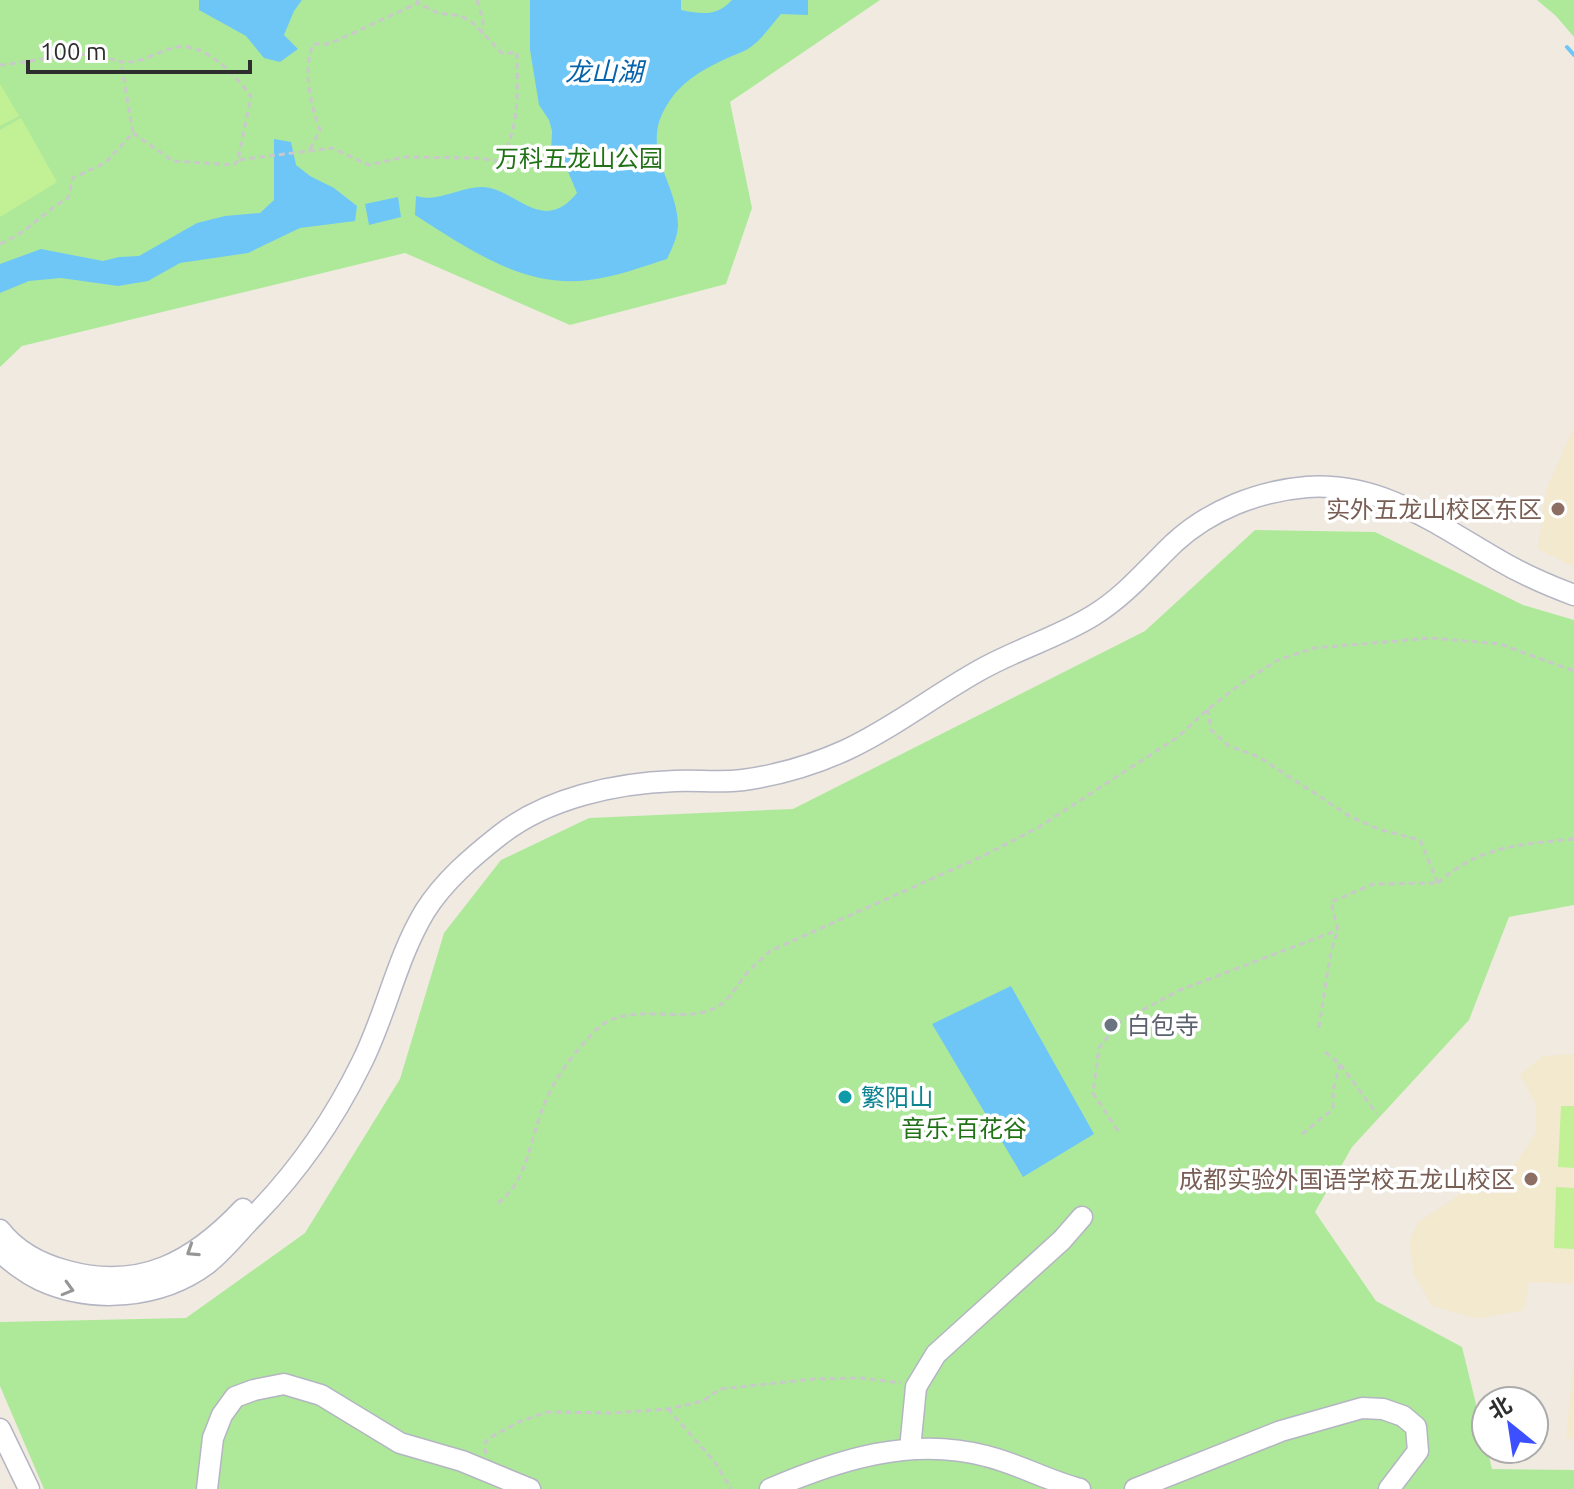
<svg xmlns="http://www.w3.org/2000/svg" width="1574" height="1489" viewBox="0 0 1574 1489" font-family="Ubuntu,'Noto Sans SC',sans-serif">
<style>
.education{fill:#f2e9cf}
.green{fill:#aee99a}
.pitch{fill:#c2f095}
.water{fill:#6ec6f7}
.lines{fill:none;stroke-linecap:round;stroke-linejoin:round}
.stream{stroke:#6ec6f7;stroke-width:4}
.minor-casing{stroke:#b4b5c2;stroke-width:23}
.path{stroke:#c9c9c9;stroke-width:3;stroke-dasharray:6 4;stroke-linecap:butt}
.minor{stroke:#fff;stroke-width:20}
.oneway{stroke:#969696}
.education-dot{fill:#8d6e63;stroke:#fff;stroke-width:3}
.worship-dot{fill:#6b7280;stroke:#fff;stroke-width:3}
.culture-dot{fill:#0f9aa8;stroke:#fff;stroke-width:3}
.labels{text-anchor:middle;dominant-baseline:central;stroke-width:7;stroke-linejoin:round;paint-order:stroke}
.park-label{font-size:24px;fill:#217216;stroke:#fff}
.education-label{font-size:24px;fill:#785e54;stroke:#fff;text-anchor:end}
.worship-label{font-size:24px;fill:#5b616d;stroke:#fff;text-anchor:start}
.culture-label{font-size:24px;fill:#0d838f;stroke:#fff;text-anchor:start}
.water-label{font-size:26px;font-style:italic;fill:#0563ab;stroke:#fff}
</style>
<rect width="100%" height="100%" fill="#f0eae0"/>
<path class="education" d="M 1574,426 L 1574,567 L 1538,549 L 1546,490 Z
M 1574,1054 L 1574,1284 L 1529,1282 L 1524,1310 L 1477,1319 L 1432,1306 L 1414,1275 L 1409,1244 L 1417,1223 L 1459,1195 L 1516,1163 L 1536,1132 L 1536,1105 L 1520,1074 L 1543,1056 Z
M 1574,1353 L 1574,1440 L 1566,1438 Z"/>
<path class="green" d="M 0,0 L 880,0 L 730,102 L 752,208 L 726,284 L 570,325 L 405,253 L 22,346 L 0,367 Z
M 1537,0 L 1574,0 L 1574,37 L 1556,16 Z
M 1255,530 L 1375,532 L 1523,605 L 1574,620 L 1574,905 L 1509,917 L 1469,1020 L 1352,1147 L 1315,1212 L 1376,1301 L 1462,1347 L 1492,1469 L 1574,1470 L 1574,1489 L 44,1489 L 0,1386 L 0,1322 L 186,1318 L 305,1233 L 400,1079 L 444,933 L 501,860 L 589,818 L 793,809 L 1145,631 Z"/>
<path class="pitch" d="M 0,84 L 19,116 L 0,126 Z
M 21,118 L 57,182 L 0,217 L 0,130 Z
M 1561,1106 L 1574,1106 L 1574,1168 L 1558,1167 Z
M 1556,1187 L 1574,1188 L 1574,1249 L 1554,1248 Z"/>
<path class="water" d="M 199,0 L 302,0 L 294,11 L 284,35 L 298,49 L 280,62 L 264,58 L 246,36 L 199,10 Z
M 530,0 L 681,0 L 681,10 C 703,14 716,17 732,0 L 808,0 L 808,15 L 781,14 C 772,24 763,38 752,46 C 746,51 737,54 730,57 C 705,68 681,81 667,105 C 639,149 677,182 678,224 C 678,237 672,248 667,259 C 642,267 615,277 589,280 C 524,289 467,248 415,215 L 416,196 C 439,203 458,187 482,187 C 504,187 524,210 546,211 C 559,211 570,202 577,193 L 566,167 L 551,154 L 552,131 L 549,120 L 539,105 L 530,50 Z
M 274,139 L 291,142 L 296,165 L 310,176 L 334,188 L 357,206 L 355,221 L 300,228 L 248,253 L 180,263 L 148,281 L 118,286 L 61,278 L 29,281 L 0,293 L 0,264 L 41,249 L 103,261 L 119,257 L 139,256 L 197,223 L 225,216 L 260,213 L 274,200 Z
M 398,197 L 401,217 L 369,225 L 365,204 Z
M 1011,986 L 1094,1134 L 1023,1177 L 932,1024 Z"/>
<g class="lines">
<path class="stream" d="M 1567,47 L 1574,55"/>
<g class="minor-casing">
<path id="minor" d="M 0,1230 C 17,1252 41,1264 67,1271 C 140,1291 193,1262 243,1209
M 0,1252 C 13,1263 25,1273 40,1280 C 92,1304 160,1299 207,1264 C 225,1250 239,1231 255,1215 C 298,1171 334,1119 361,1064 C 386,1015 396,959 425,911 C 444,881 472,857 500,835 C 547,798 616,783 675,781 C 698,780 721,783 743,780 C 779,775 813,765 846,750 C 893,728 935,695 980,670 C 1017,649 1059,637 1094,615 C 1126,595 1148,568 1174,543 C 1210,510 1258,491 1307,487 C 1380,482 1435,523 1495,558 C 1520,573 1547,585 1574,595
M 0,1429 L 29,1489
M 910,1449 L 916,1387 L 936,1354 L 1062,1240 L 1082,1217
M 207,1489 L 213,1438 L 222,1415 L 235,1397 L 254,1390 L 284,1384 L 321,1395 L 400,1443 L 462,1461 L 530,1489
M 770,1489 C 838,1460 911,1436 986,1456 C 1019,1464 1048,1481 1080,1489
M 1135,1489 L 1281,1431 L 1362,1408 L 1383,1409 L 1403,1416 L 1416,1427 L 1418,1451 L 1389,1489"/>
</g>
<path class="path" d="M 477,0 L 483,20 L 482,34
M 0,65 C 26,63 69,52 93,55 C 106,56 116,63 129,62 C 146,61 161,50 177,47 C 206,43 235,75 251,96 L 238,160 L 332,148 L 369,165 L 404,157 L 478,158 L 498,161 C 521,133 517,88 517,53 L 502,53 L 472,22 L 461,16 L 438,13 L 418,3 L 417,0
M 133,133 L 173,161 L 234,165 L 238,160
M 310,149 L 320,130 C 310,105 303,69 313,44 L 326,44 L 338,40 L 418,3
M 0,244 C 27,233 43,212 68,198 L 73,178 L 105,163 L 133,133 L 121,62
M 1208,709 L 1211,730 L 1229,746 L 1259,757 L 1351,817 L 1378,829 L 1420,840 L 1438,883 L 1373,884 L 1331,902 L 1338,930 L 1331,951 L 1318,1032
M 1438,883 C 1478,846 1522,844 1574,839
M 1325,1052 L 1340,1064 L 1377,1114
M 1118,1131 L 1093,1093 L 1099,1048 L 1118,1023 L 1180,990 L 1338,930
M 1302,1134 L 1333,1109 L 1333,1090 L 1340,1064
M 498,1203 C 528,1181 530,1138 544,1105 C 554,1079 573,1054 592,1034 C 625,997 678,1026 715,1008 C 731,1000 737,984 748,972 C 755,964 763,958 770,951 L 985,855 L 1039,827 L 1178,737 L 1208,709 L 1246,680 L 1278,660 L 1314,648 L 1432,638 L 1500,644 L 1574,671
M 668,1409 L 714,1461 L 731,1489
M 486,1454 L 484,1445 L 489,1438 L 521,1421 L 547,1412 L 612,1413 L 668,1409 L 703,1401 L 720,1389 L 814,1379 L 861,1378 L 901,1383"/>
<use href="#minor" class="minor"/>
</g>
<defs><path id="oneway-chevron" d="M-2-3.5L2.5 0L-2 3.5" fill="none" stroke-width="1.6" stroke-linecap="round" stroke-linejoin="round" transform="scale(2)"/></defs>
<g class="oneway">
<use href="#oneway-chevron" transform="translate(192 1251) rotate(147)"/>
<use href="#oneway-chevron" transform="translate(68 1289) rotate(16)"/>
</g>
<g class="education-dot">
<circle cx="1558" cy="509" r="8"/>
<circle cx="1531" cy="1179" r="8"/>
</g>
<circle class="worship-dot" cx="1111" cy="1025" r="8"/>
<circle class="culture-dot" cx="845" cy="1097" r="8"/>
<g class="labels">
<g class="park-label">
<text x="579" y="158">万科五龙山公园</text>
<text x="964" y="1128">音乐·百花谷</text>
</g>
<g class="education-label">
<text x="1542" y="509">实外五龙山校区东区</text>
<text x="1515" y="1179">成都实验外国语学校五龙山校区</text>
</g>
<g class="worship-label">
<text x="1127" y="1025">白包寺</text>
</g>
<g class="culture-label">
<text x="861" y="1097">繁阳山</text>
</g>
<g class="water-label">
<text x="604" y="71">龙山湖</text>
</g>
</g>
<g transform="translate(1510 1425) rotate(330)"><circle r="38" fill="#ffffff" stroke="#ababab" stroke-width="2"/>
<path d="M0-6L14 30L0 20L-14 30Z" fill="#3d50ff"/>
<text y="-12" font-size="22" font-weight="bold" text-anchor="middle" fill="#2e2e2e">北</text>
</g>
<path d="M28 60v12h222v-12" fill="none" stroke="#2e2e2e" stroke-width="4"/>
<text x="40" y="60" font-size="24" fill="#2e2e2e" stroke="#ffffff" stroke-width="6" paint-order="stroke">100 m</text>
</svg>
